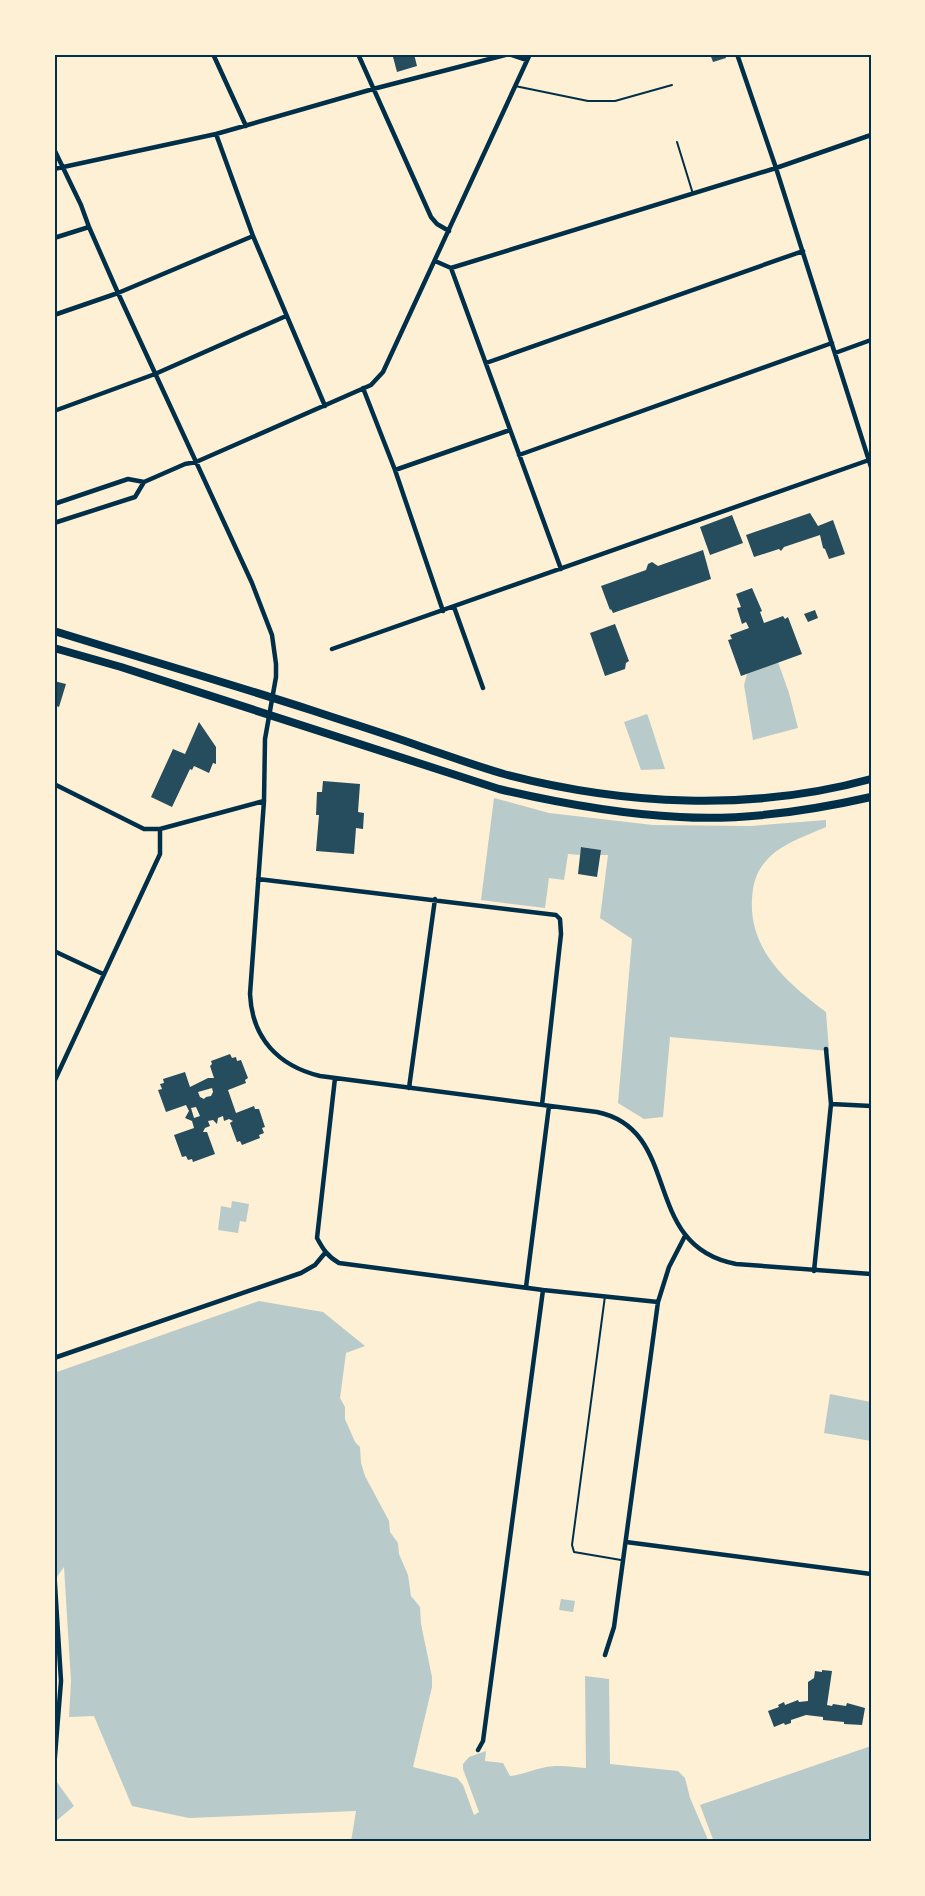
<svg xmlns="http://www.w3.org/2000/svg" width="925" height="1896" viewBox="0 0 925 1896" font-family="'PT Sans Narrow',sans-serif">
<style>
.green{fill:#b9caca}
.building{fill:#264d5e;fill-rule:evenodd}
.lines{fill:none;stroke-linecap:round;stroke-linejoin:round}
.service{stroke:#003049;stroke-width:2}
.minor{stroke:#003049;stroke-width:4.5}
.primary{stroke:#003049;stroke-width:8}
.neatline{fill:none;stroke:#003049;stroke-width:2}
</style>
<rect width="100%" height="100%" fill="#fdf0d5"/>
<path class="green" d="M 778,662 L 789,693 L 798,728 L 753,740 L 744,685 L 747,674 Z
M 647,714 L 649,719 L 665,769 L 641,770 L 624,722 Z
M 494,798 L 549,813 L 653,825 L 751,826 L 826,820 L 826,827 C 806,836 780,844 766,861 C 756,872 753,884 752,899 C 749,951 788,983 826,1012 L 829,1051 L 670,1037 L 663,1117 L 644,1119 L 618,1103 L 632,939 L 600,918 L 608,855 L 600,855 L 600,850 L 582,847 L 580,855 L 568,854 L 564,880 L 549,878 L 545,908 L 481,900 Z
M 232,1201 L 249,1204 L 246,1222 L 240,1221 L 238,1233 L 218,1230 L 221,1206 L 231,1208 Z
M 259,1301 L 323,1312 L 365,1346 L 346,1353 L 340,1398 L 345,1407 L 345,1419 L 355,1442 L 360,1447 L 361,1463 L 365,1476 L 389,1521 L 390,1532 L 398,1543 L 399,1554 L 408,1575 L 411,1596 L 420,1607 L 421,1624 L 432,1677 L 432,1687 L 413,1767 L 457,1778 L 463,1785 L 474,1815 L 479,1812 L 463,1769 L 463,1764 L 469,1757 L 486,1751 L 485,1761 L 503,1763 L 510,1776 C 522,1775 531,1770 542,1768 C 557,1764 571,1767 586,1768 L 585,1676 L 609,1679 L 610,1764 L 678,1771 L 685,1778 L 690,1798 L 709,1842 L 351,1842 L 356,1811 L 189,1818 L 132,1806 L 94,1716 L 69,1717 L 71,1681 L 64,1567 L 54,1581 L 54,1373 Z
M 830,1394 L 871,1402 L 871,1441 L 824,1433 Z
M 561,1599 L 575,1601 L 573,1612 L 559,1610 Z
M 871,1746 L 871,1842 L 714,1842 L 700,1805 Z
M 54,1778 L 74,1806 L 55,1822 L 54,1826 Z"/>
<path class="building" d="M 404,54 L 414,54 L 417,66 L 397,72 L 393,57 Z
M 710,54 L 725,54 L 726,58 L 713,62 Z
M 810,513 L 818,526 L 833,520 L 845,554 L 829,559 L 825,549 L 823,548 L 820,535 L 784,547 L 781,551 L 779,549 L 754,557 L 746,535 Z
M 732,515 L 743,543 L 710,555 L 700,527 Z
M 703,550 L 711,579 L 613,613 L 611,609 L 610,610 L 601,586 L 646,570 L 648,564 L 652,562 L 658,566 Z
M 752,588 L 762,611 L 760,612 L 764,623 L 783,616 L 785,619 L 788,617 L 802,654 L 741,676 L 728,640 L 732,639 L 730,635 L 749,628 L 746,622 L 742,624 L 737,608 L 741,607 L 736,594 Z
M 815,610 L 818,618 L 808,622 L 804,614 Z
M 615,624 L 629,661 L 626,663 L 625,669 L 605,676 L 590,633 Z
M 54,681 L 66,684 L 59,707 L 54,705 Z
M 199,722 L 216,747 L 216,764 L 213,763 L 209,773 L 194,766 L 192,770 L 190,769 L 172,807 L 151,797 L 173,749 L 185,754 Z
M 323,781 L 360,784 L 358,812 L 364,813 L 363,829 L 356,828 L 354,854 L 316,851 L 319,815 L 316,815 L 317,792 L 322,792 Z
M 581,847 L 601,850 L 597,877 L 578,874 Z
M 230,1054 L 232,1058 L 236,1057 L 237,1061 L 241,1060 L 248,1078 L 245,1080 L 246,1083 L 228,1090 L 236,1113 L 254,1106 L 255,1109 L 259,1109 L 265,1127 L 262,1128 L 264,1133 L 259,1135 L 260,1138 L 242,1145 L 240,1141 L 237,1142 L 230,1123 L 233,1121 L 229,1119 L 224,1121 L 223,1116 L 218,1118 L 217,1124 L 213,1120 L 208,1121 L 210,1126 L 205,1128 L 203,1132 L 207,1132 L 215,1154 L 193,1162 L 192,1159 L 188,1160 L 186,1156 L 182,1157 L 174,1135 L 194,1128 L 192,1121 L 185,1118 L 189,1111 L 186,1105 L 166,1112 L 158,1090 L 162,1089 L 160,1084 L 164,1083 L 163,1079 L 185,1072 L 190,1087 L 208,1078 L 214,1078 L 210,1066 L 212,1064 L 211,1061 ZM 212,1088 L 213,1092 L 211,1096 L 206,1097 L 204,1099 L 200,1097 L 198,1092 ZM 196,1107 L 200,1116 L 194,1118 L 191,1108 Z
M 822,1670 L 832,1671 L 827,1705 L 832,1706 L 833,1704 L 846,1706 L 847,1703 L 865,1708 L 862,1725 L 844,1724 L 844,1722 L 823,1720 L 823,1717 L 806,1715 L 791,1720 L 791,1723 L 785,1725 L 784,1723 L 774,1727 L 768,1711 L 779,1707 L 778,1705 L 784,1702 L 785,1705 L 798,1700 L 799,1702 L 808,1701 L 808,1682 L 814,1678 L 815,1671 L 822,1672 Z"/>
<g class="lines">
<path class="service" d="M 515,86 L 588,101 L 615,101 L 672,85
M 677,142 L 693,194
M 605,1296 L 572,1545 L 574,1552 L 621,1560"/>
<path class="minor" d="M 213,54 L 246,126
M 358,54 L 431,217 L 437,224 L 449,231
M 509,54 L 527,60
M 737,54 L 776,168 L 871,467
M 216,134 L 253,236 L 325,406
M 54,149 L 81,205 L 89,227 L 118,293 L 252,583 L 272,635 L 276,664 L 276,677 L 265,739 L 264,801 L 250,994 C 252,1039 279,1066 320,1076 L 597,1112 C 684,1130 639,1246 736,1264 L 871,1274
M 54,169 L 216,134 L 373,89 L 509,54
M 54,238 L 89,227
M 435,261 L 451,268 L 561,569
M 451,268 L 776,168 L 871,135
M 54,315 L 118,293 L 253,236
M 835,353 L 871,340
M 486,363 L 803,251
M 363,388 L 395,470 L 443,611
M 54,411 L 155,374 L 286,316
M 519,455 L 832,343
M 395,470 L 510,430
M 54,504 L 128,479 L 144,482 L 185,464 L 196,462 L 371,385 L 383,372 L 530,54
M 54,523 L 135,497 L 144,482
M 454,607 L 483,688
M 332,649 L 869,460
M 54,784 L 144,829 L 160,829 L 264,801
M 258,879 L 556,915 L 560,919 L 561,934 L 542,1105
M 54,951 L 103,974
M 826,1049 L 831,1104
M 335,1078 L 317,1238 C 323,1249 327,1256 339,1263 L 543,1290 L 658,1302
M 54,1082 L 160,854 L 160,829
M 409,1088 L 435,899
M 814,1271 L 831,1104 L 871,1106
M 526,1287 L 549,1106
M 54,1358 L 301,1273 L 315,1265 L 325,1253
M 626,1542 L 871,1574
M 54,1569 L 61,1681 L 54,1768
M 605,1655 L 614,1627 L 658,1302 L 669,1267 L 685,1236
M 478,1750 L 483,1741 L 543,1290"/>
<path class="primary" d="M 54,631 C 141,658 228,683 314,711 C 350,723 386,734 422,747 C 449,756 476,766 504,774 C 623,805 751,812 871,779
M 54,648 L 121,667 L 499,789 C 559,803 619,814 680,817 C 744,821 809,811 871,797"/>
</g>
<rect width="925" height="1896" fill="none" stroke="#fdf0d5" stroke-width="111"/>
<rect x="56" y="56" width="814" height="1784" class="neatline"/>
</svg>
